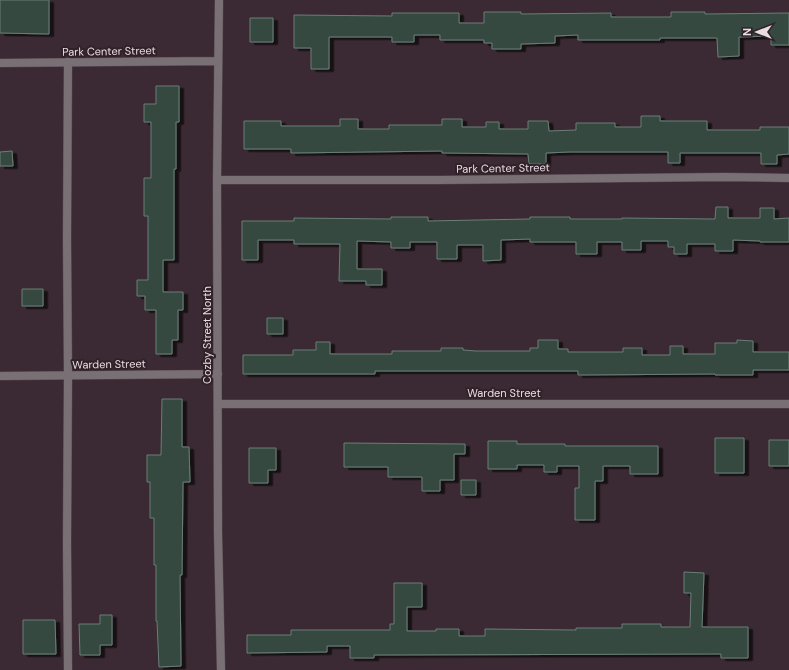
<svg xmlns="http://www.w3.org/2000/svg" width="789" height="670" viewBox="0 0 789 670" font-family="'DM Sans',sans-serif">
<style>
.building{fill:#344941;stroke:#697f76;filter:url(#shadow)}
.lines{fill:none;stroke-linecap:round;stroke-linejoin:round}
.lane-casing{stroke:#57474f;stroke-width:9}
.street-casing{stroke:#57474f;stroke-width:9}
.lane{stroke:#797075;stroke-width:8}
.street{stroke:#797075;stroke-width:8}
.labels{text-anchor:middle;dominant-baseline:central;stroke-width:4;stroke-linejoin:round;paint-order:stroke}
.street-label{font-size:11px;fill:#e9dde3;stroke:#312129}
</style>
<defs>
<filter id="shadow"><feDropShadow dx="4.5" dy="2.5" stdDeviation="0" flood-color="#0009"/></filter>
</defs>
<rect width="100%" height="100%" fill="#3b2a33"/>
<path class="building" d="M 0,0 L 49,0 L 49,34 L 0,33 Z
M 484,12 L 521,12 L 521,14 L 611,13 L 611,17 L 671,17 L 671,12 L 705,12 L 705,14 L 789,13 L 789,45 L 771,45 L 771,36 L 739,37 L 739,56 L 718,57 L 717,38 L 660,38 L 660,40 L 578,40 L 578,35 L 555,36 L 555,43 L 521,44 L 521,49 L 492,49 L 492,43 L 484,43 L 484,40 L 440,40 L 440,35 L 414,35 L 414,42 L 392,42 L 392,37 L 329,37 L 329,69 L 311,69 L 311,48 L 294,48 L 294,15 L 392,16 L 392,13 L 459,13 L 459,23 L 484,23 Z
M 250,18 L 273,18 L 273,42 L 250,42 Z
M 156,86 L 179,86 L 179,122 L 176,122 L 176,169 L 174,169 L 174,260 L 163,260 L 163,292 L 183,292 L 183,310 L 178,310 L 178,340 L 172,340 L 172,354 L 156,354 L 156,310 L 145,310 L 145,296 L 137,296 L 137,280 L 148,280 L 148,216 L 144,216 L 144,178 L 151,178 L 151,122 L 144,122 L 144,104 L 156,104 Z
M 641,116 L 660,116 L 660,121 L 707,121 L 707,130 L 760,130 L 760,127 L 789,127 L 789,154 L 777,155 L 777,164 L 761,164 L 761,153 L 680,153 L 680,163 L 668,163 L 668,152 L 569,152 L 546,153 L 546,164 L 529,164 L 528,154 L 442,153 L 442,151 L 291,153 L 291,149 L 244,149 L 244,121 L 281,121 L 281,126 L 340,126 L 340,119 L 358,119 L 358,129 L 389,129 L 389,125 L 442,125 L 442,119 L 462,119 L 462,127 L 486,127 L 486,122 L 499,122 L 499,129 L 528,129 L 528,121 L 548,121 L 549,131 L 576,130 L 576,123 L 615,123 L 615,127 L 641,127 Z
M 12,151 L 13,166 L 0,166 L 0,152 Z
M 716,207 L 728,207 L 728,218 L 760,218 L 760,208 L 774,208 L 774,219 L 789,218 L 789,242 L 760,242 L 760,241 L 733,240 L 733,251 L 715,251 L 715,244 L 687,244 L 687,254 L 674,254 L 674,247 L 668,247 L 668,241 L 641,241 L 641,250 L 622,250 L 622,242 L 597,242 L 597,254 L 576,254 L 576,242 L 530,242 L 530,239 L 501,240 L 501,260 L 483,261 L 483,245 L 457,245 L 457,259 L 437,259 L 437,242 L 410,242 L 410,248 L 391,248 L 391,242 L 357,241 L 357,269 L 382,269 L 382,285 L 366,285 L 366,281 L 339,281 L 340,244 L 294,244 L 294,240 L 258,240 L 258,260 L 242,260 L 242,221 L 294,221 L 294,218 L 391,219 L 391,217 L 428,217 L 428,221 L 530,219 L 530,217 L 570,217 L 570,219 L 622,219 L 622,218 L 715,219 Z
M 22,289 L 43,289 L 43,306 L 22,306 Z
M 267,318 L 283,318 L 283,334 L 267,334 Z
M 538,340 L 558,340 L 558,349 L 568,349 L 568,352 L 623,352 L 623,348 L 642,348 L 642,355 L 670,355 L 670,346 L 683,346 L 683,354 L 715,354 L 715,343 L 737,343 L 737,340 L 753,341 L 753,352 L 789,352 L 789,370 L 753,370 L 753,375 L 715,375 L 715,374 L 578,375 L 578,371 L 375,371 L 375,374 L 243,374 L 243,355 L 293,355 L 293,350 L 316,350 L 316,342 L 330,342 L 330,354 L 392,354 L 392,351 L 441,351 L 441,348 L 463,348 L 463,350 L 476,351 L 530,351 L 530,348 L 538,348 Z
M 162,399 L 182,399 L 182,447 L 189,447 L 190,482 L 183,482 L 182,575 L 180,575 L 181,666 L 159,667 L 157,621 L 156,621 L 156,565 L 154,565 L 154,518 L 150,518 L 150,482 L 147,482 L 147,455 L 161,455 Z
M 715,438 L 744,438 L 744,473 L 715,473 Z
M 769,440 L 789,440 L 789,466 L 769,466 Z
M 488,441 L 517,441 L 517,444 L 565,444 L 565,446 L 658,446 L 658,474 L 630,474 L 630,466 L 603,466 L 603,481 L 595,481 L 595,520 L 575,520 L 575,488 L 579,488 L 579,466 L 557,466 L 557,472 L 544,472 L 544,465 L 517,465 L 517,469 L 488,469 Z
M 344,443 L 465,444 L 465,454 L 454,454 L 454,480 L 440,480 L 440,491 L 422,491 L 422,477 L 388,477 L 388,467 L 344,467 Z
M 249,448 L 276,448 L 276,470 L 268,470 L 268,483 L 249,483 Z
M 461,480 L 476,480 L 476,495 L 461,495 Z
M 684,572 L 704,573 L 702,627 L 748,627 L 748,658 L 721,658 L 721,654 L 374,655 L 374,658 L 350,658 L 350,646 L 327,646 L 327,652 L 247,653 L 247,635 L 291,635 L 291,630 L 390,630 L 390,624 L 394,624 L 394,583 L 422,583 L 422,607 L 407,607 L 407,631 L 436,631 L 436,629 L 459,629 L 459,636 L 485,636 L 485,629 L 576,630 L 576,628 L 622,628 L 622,624 L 661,624 L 661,627 L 690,627 L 691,593 L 684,593 Z
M 100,615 L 112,615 L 112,645 L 100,645 L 100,655 L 80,655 L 79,624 L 100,624 Z
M 23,620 L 55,620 L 56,654 L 23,654 Z"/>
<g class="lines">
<g class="lane-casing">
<path id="lane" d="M 68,670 L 67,543 L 68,375 L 67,238 L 68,62"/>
</g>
<g class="street-casing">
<path id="street" d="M 219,0 L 217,180 L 218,533 L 221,670
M 0,63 L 217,61
M 217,180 L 439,180 L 724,177 L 789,178
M 0,376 L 218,374
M 218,404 L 789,404"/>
</g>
<use href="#lane" class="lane"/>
<use href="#street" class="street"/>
</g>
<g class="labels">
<g class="street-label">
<text transform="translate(109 51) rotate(-1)">Park Center Street</text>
<text transform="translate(503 168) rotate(-1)">Park Center Street</text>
<text transform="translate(207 335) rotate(-90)">Cozby Street North</text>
<text transform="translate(109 364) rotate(-1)">Warden Street</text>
<text x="504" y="393">Warden Street</text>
</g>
</g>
<g transform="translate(757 32) rotate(270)" stroke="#312129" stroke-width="3" paint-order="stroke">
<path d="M0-3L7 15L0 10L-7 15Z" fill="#e9dde3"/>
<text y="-6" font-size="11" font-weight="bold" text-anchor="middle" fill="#e9dde3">N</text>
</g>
</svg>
